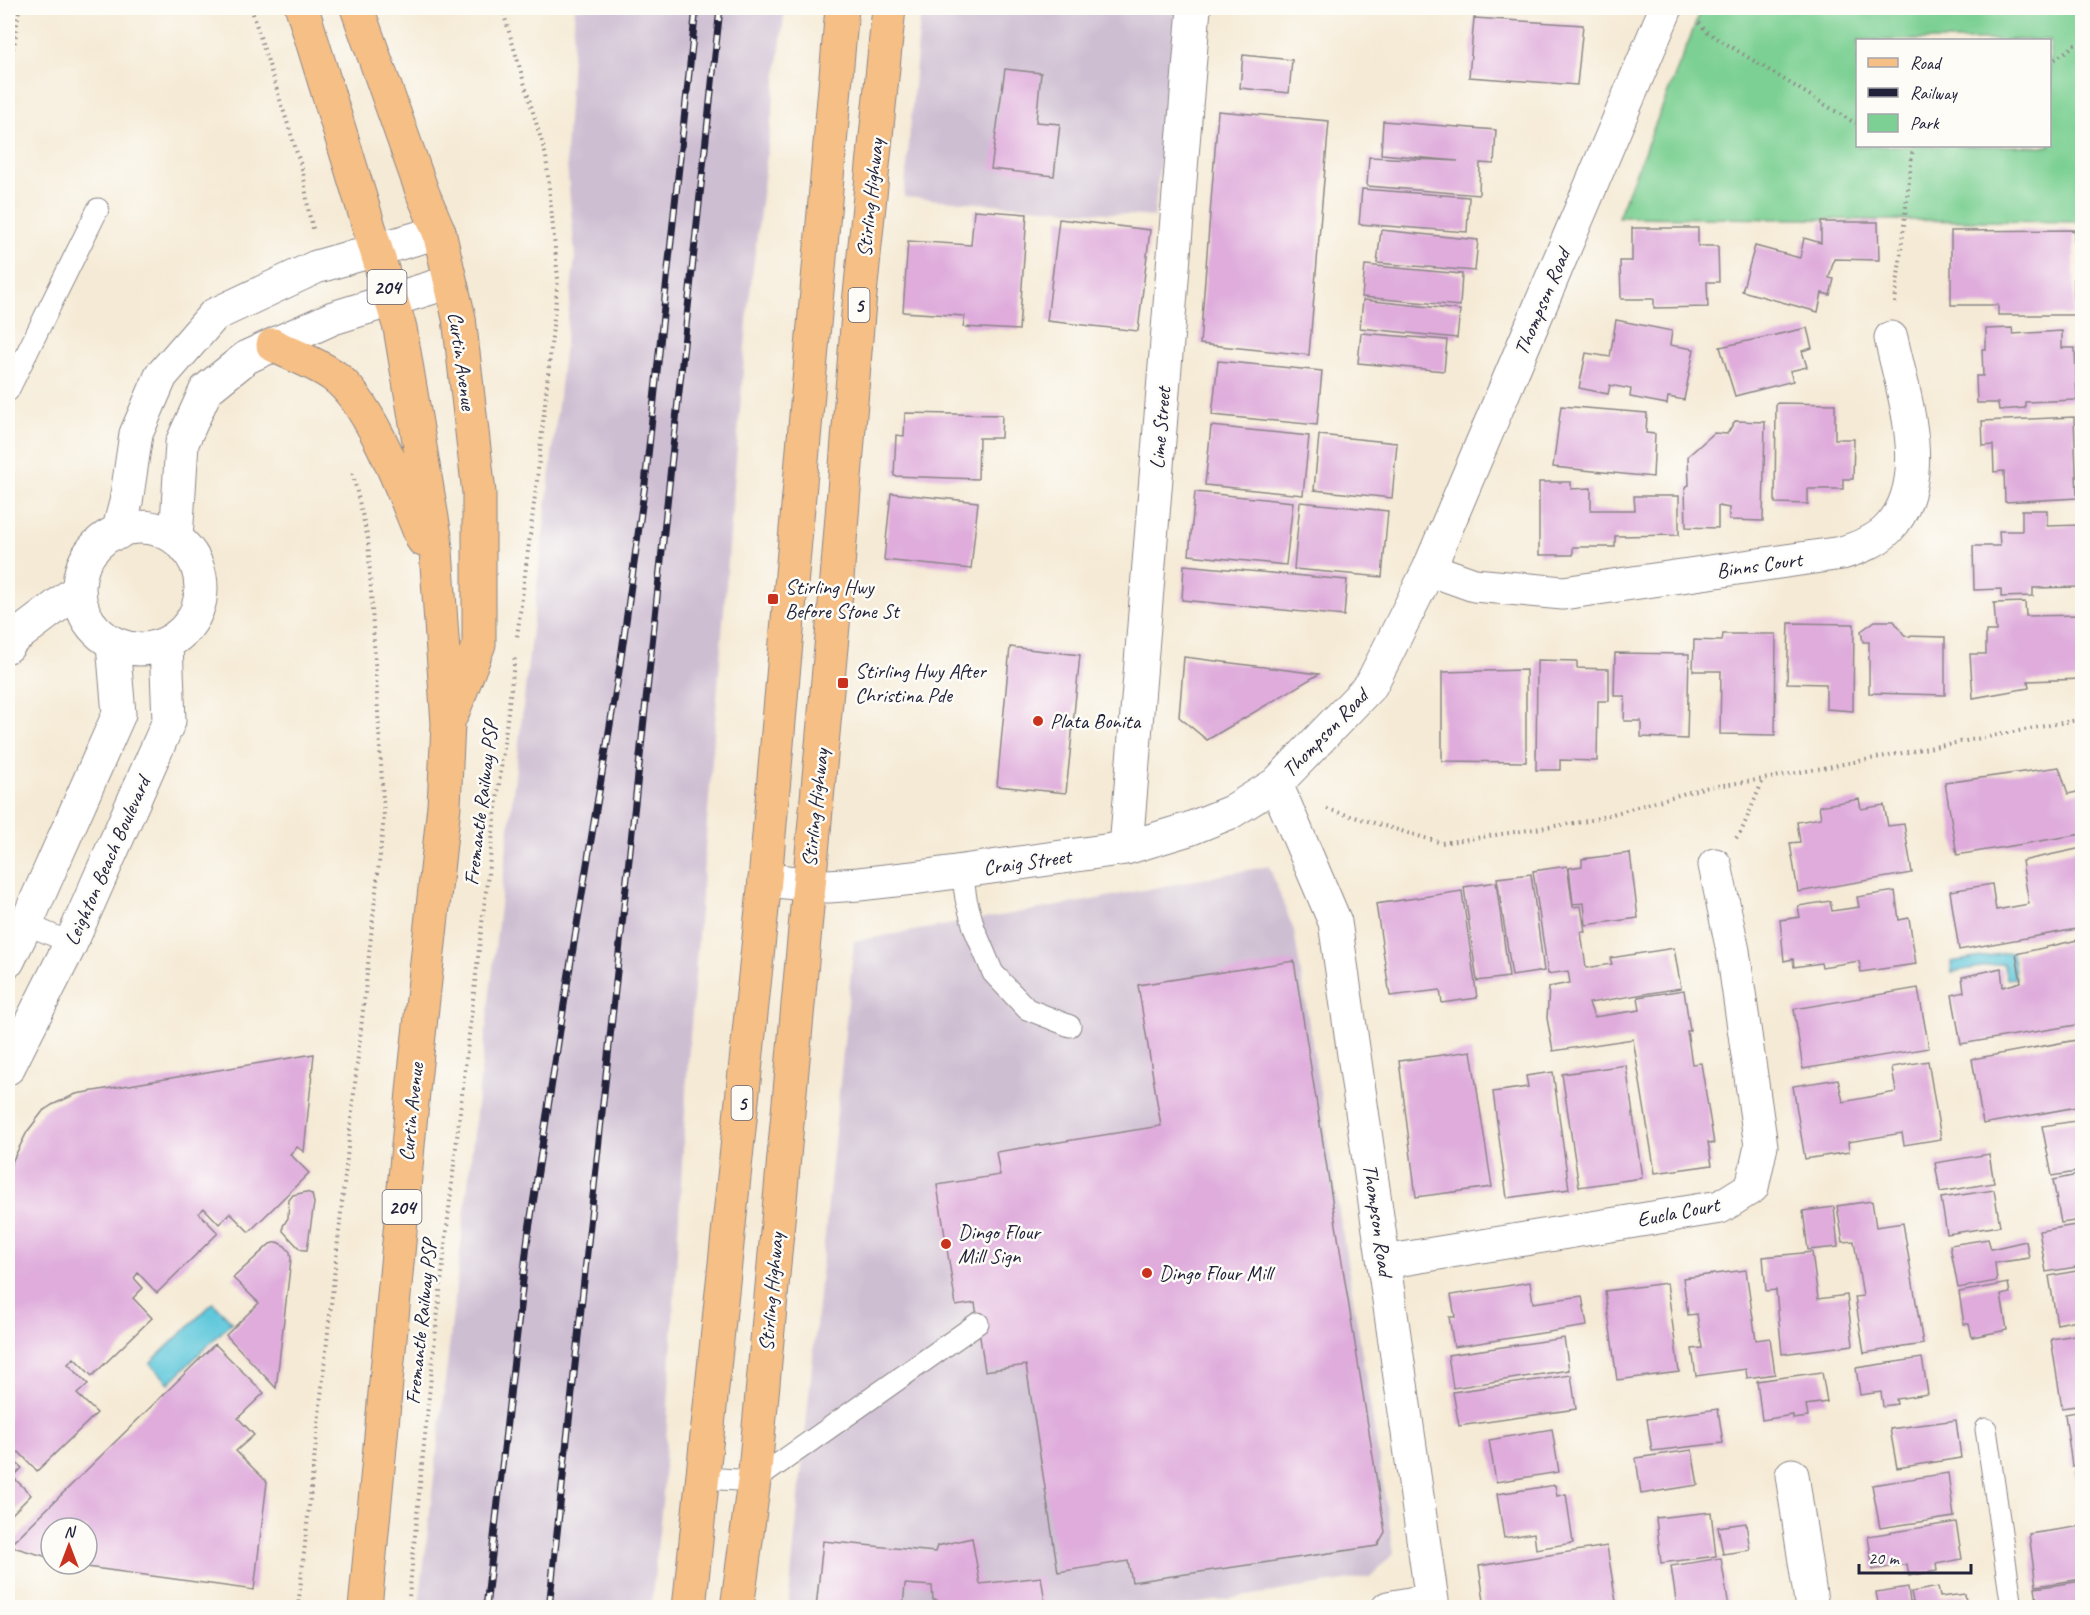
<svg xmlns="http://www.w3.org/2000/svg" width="2090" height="1615" viewBox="0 0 2090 1615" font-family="Caveat,sans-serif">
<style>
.industrial{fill:#cebed2}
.green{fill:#7cd093;stroke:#4f7967;stroke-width:1.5;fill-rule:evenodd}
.water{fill:#5fc8db;stroke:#40758b;stroke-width:1.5}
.building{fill:#dfacdc}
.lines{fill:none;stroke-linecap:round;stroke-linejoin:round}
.lane-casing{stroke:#8c8688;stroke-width:23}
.street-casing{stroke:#8c8688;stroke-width:35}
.primary-casing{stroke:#8c8688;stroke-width:35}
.highway-casing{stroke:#8c8688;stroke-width:35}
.path{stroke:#8c8688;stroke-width:4;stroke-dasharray:1.5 4.5;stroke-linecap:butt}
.lane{stroke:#fff;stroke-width:21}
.street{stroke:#fff;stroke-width:33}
.primary{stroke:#f5bf86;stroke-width:33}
.highway{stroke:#f5bf86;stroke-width:33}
.rail-casing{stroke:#22223b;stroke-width:7}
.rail{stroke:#fdfcf7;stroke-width:4.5;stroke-dasharray:14;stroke-linecap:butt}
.poi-dot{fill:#c8321e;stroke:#fdfcf7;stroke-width:2}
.labels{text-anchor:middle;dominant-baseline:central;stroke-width:5;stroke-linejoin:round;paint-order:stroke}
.shield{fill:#fdfcf7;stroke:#646373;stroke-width:1.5}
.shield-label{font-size:20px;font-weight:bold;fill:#22223b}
.street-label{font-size:21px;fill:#22223b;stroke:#fdfcf7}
.poi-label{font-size:21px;fill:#22223b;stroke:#fdfcf7;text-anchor:start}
</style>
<rect width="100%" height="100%" fill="#fdfcf7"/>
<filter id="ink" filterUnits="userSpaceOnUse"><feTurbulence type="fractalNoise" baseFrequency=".0167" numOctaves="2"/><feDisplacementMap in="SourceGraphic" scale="12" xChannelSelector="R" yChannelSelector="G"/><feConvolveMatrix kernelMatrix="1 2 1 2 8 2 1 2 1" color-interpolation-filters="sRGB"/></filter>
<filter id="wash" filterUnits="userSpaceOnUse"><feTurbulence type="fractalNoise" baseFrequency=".008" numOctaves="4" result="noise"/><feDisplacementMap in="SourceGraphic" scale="24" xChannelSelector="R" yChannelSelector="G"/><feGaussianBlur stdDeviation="1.35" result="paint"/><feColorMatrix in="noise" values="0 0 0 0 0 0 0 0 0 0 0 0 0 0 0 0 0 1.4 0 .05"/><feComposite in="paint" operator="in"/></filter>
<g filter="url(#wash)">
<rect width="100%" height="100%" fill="#f5ead5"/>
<path class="industrial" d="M 575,8 L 785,8 L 748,309 L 688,1062 L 663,1494 L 651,1607 L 419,1607 L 575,257 L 566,153 Z
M 921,8 L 1177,8 L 1154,217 L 904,197 Z
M 1269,866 L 1294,931 L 1394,1553 L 1370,1577 L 1175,1607 L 788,1608 L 854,941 L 1081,902 Z"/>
<path class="green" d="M 1702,8 L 2082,8 L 2082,222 L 1618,217 ZM 1858,40 L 2050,40 L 2050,146 L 1858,146 Z"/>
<path class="water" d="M 2012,952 L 2016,978 L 2007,979 L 2003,963 L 1952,972 L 1951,962 Z
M 213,1303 L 232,1322 L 169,1383 L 150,1363 Z"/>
<g id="blocks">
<path class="building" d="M 1474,18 L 1583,25 L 1577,85 L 1469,77 Z
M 1243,55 L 1292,60 L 1289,93 L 1240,88 Z
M 1005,69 L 1041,73 L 1036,122 L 1060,124 L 1054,176 L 991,169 Z
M 1218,111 L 1329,121 L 1309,355 L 1200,344 Z
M 1383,121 L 1496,130 L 1494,164 L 1480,163 L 1479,195 L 1367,186 L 1369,157 L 1458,161 L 1381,154 Z
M 1362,189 L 1469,197 L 1467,232 L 1359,224 Z
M 974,210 L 1027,214 L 1019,330 L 963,327 L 965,316 L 903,312 L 908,241 L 971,245 Z
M 1059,219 L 1150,230 L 1138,331 L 1047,321 Z
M 1821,222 L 1878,222 L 1879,260 L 1834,259 L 1829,278 L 1834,279 L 1830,295 L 1822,293 L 1818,312 L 1742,291 L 1755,246 L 1800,258 L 1804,238 L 1821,243 Z
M 1632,228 L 1698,228 L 1698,246 L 1718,246 L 1719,282 L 1707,282 L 1708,307 L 1654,308 L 1654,299 L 1621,299 L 1620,261 L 1632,261 Z
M 1381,230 L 1478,240 L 1475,271 L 1377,263 Z
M 2074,230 L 2074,315 L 1998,315 L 1998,305 L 1951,305 L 1951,231 Z
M 1365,265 L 1462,274 L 1460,306 L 1362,297 Z
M 1363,300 L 1460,310 L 1457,338 L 1360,328 Z
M 1616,320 L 1672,331 L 1670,345 L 1694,349 L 1684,400 L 1668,397 L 1667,404 L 1630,397 L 1631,389 L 1610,385 L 1608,394 L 1579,388 L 1586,353 L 1610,357 Z
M 1807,328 L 1812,348 L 1802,351 L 1807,367 L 1790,371 L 1793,381 L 1735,396 L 1720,347 Z
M 2012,328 L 2013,334 L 2062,331 L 2062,348 L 2075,348 L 2077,400 L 2025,402 L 2025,408 L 1999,410 L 1998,403 L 1977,403 L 1976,376 L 1983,376 L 1982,349 L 1986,349 L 1986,329 Z
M 1361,333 L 1447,340 L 1444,371 L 1358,363 Z
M 1218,361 L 1322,371 L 1317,425 L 1212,415 Z
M 1776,403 L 1835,404 L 1835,439 L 1854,439 L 1853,479 L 1843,479 L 1843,489 L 1808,489 L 1808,504 L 1775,503 Z
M 1561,406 L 1647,413 L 1646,433 L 1655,434 L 1653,477 L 1553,467 Z
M 905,413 L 1002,415 L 1001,438 L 979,438 L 978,479 L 894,476 L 896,435 L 904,436 Z
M 2074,417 L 2077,498 L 2005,502 L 2004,471 L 1994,472 L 1993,445 L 1983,446 L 1982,421 Z
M 1735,421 L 1765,422 L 1763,521 L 1729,520 L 1729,508 L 1718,506 L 1718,528 L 1686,527 L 1685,487 L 1689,485 L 1688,456 L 1714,433 L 1727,434 Z
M 1211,426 L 1309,436 L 1303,495 L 1205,485 Z
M 1319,435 L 1397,443 L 1392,498 L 1314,490 Z
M 1539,482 L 1571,482 L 1571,489 L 1591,488 L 1591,510 L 1635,510 L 1634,496 L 1679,496 L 1679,535 L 1615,536 L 1615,547 L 1573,547 L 1573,555 L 1539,555 Z
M 1195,492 L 1293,502 L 1286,565 L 1189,555 Z
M 891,493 L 978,502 L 971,569 L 884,560 Z
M 1300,502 L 1388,511 L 1382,577 L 1294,569 Z
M 2022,510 L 2047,510 L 2047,526 L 2082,525 L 2082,587 L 2033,588 L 2033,596 L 2001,597 L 2001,589 L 1974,590 L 1973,546 L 2000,546 L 1999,531 L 2022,531 Z
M 1184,565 L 1347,580 L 1344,616 L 1182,600 Z
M 2025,602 L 2026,616 L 2082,615 L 2082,679 L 2028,681 L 2029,688 L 1973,698 L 1970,654 L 1986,654 L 1986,631 L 1996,631 L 1994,603 Z
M 1875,621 L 1894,621 L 1905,636 L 1945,637 L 1945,695 L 1869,693 L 1869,642 L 1863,642 L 1861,631 Z
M 1789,623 L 1854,624 L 1853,711 L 1826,709 L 1826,684 L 1787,683 Z
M 1723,634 L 1776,634 L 1775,735 L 1720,734 L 1721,671 L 1693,671 L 1694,640 L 1722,641 Z
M 1010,647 L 1080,655 L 1066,793 L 997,786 Z
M 1615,653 L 1689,654 L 1687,739 L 1641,737 L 1641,721 L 1624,721 L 1625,696 L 1614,696 Z
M 1184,657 L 1319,674 L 1207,740 L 1179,717 Z
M 1537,660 L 1577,661 L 1577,668 L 1609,669 L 1609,701 L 1598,701 L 1597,761 L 1560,760 L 1560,770 L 1536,770 Z
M 1526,670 L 1526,762 L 1442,761 L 1442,672 Z
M 2059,767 L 2068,794 L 2082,791 L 2082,834 L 1957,855 L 1945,783 Z
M 1859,799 L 1861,809 L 1884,805 L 1888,826 L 1904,824 L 1912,873 L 1798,892 L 1790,843 L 1800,842 L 1797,822 L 1821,818 L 1819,806 Z
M 2082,848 L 2082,928 L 1959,950 L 1950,891 L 1992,884 L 1996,910 L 2029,904 L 2022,861 Z
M 1630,853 L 1638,918 L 1586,925 L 1584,903 L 1573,904 L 1569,868 L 1582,866 L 1582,859 Z
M 1567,866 L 1573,907 L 1581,906 L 1585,932 L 1581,932 L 1586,968 L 1612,964 L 1610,958 L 1674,948 L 1681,988 L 1589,1003 L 1594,1017 L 1640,1010 L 1638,997 L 1684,990 L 1690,1031 L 1687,1031 L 1692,1064 L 1701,1063 L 1714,1144 L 1708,1142 L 1712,1165 L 1655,1173 L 1633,1039 L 1553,1051 L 1547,1018 L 1549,987 L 1570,983 L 1568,971 L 1548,974 L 1533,871 Z
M 1531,874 L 1544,971 L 1512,976 L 1497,878 Z
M 1496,882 L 1509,977 L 1477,981 L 1464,887 Z
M 1462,891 L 1477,998 L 1442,1003 L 1440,990 L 1390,996 L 1376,904 Z
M 1895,891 L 1899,920 L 1909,918 L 1916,964 L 1861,972 L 1859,961 L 1822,967 L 1821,963 L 1794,967 L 1793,959 L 1784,961 L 1780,920 L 1800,917 L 1798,906 L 1830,901 L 1832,911 L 1859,907 L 1857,897 Z
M 2082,939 L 2082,1024 L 1961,1044 L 1952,995 L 1964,992 L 1962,977 L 2001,968 L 2003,987 L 2021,982 L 2016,954 Z
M 1294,961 L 1385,1532 L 1377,1546 L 1132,1582 L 1128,1561 L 1058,1572 L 1026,1365 L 985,1371 L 975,1303 L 956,1306 L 937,1185 L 1000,1175 L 996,1152 L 1161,1126 L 1138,985 Z
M 1918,988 L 1929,1048 L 1803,1069 L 1794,1009 Z
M 2082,1039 L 2082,1106 L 1983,1124 L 1972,1059 Z
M 1471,1051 L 1492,1187 L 1416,1197 L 1399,1061 Z
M 314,1054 L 304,1152 L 297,1147 L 290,1154 L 309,1173 L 249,1232 L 230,1213 L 219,1224 L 204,1208 L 199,1213 L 218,1233 L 157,1293 L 138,1273 L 134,1278 L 143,1288 L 133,1298 L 152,1318 L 92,1376 L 74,1358 L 68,1364 L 88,1384 L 77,1394 L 97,1413 L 37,1471 L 19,1452 L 11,1458 L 22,1468 L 13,1477 L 31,1495 L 8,1518 L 8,1170 L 27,1132 L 43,1111 L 52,1105 L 76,1094 Z
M 1928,1061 L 1941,1139 L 1904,1145 L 1902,1133 L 1848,1142 L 1849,1152 L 1805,1159 L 1793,1086 L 1838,1079 L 1843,1102 L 1896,1092 L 1892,1067 Z
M 1626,1065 L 1642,1178 L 1579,1187 L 1562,1074 Z
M 1553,1072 L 1569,1189 L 1507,1198 L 1493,1092 L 1528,1087 L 1526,1076 Z
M 2082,1120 L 2082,1171 L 2052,1176 L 2042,1126 Z
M 1989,1154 L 1994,1183 L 1940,1192 L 1935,1163 Z
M 2082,1174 L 2082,1220 L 2061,1223 L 2053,1180 Z
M 1994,1190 L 2000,1226 L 1947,1234 L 1941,1198 Z
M 306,1192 L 312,1194 L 314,1203 L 307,1250 L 304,1250 L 300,1249 L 283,1231 L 283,1226 L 288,1218 L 289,1200 L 293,1195 Z
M 1872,1201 L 1876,1227 L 1903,1223 L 1923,1344 L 1864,1353 L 1855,1297 L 1863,1296 L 1854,1241 L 1843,1242 L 1837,1206 Z
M 1834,1207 L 1838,1247 L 1808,1250 L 1803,1211 Z
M 2082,1224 L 2082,1266 L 2046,1272 L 2039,1231 Z
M 1988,1239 L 1991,1249 L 2026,1241 L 2029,1258 L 1995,1263 L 1997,1281 L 1958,1288 L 1950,1245 Z
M 277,1242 L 285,1246 L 290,1252 L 291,1259 L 276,1388 L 226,1335 L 259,1303 L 233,1278 L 270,1244 Z
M 1812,1252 L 1818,1299 L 1847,1295 L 1853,1345 L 1782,1354 L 1776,1290 L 1766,1291 L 1763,1257 Z
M 1746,1270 L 1756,1340 L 1770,1338 L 1775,1374 L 1747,1378 L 1746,1369 L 1696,1376 L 1692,1349 L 1702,1348 L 1697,1314 L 1688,1315 L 1683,1278 Z
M 2082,1270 L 2082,1319 L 2057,1324 L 2049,1276 Z
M 1530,1282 L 1533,1303 L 1582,1296 L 1587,1326 L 1454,1347 L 1449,1317 L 1455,1317 L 1451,1295 Z
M 1667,1283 L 1679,1372 L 1617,1380 L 1605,1291 Z
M 2008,1283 L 2010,1293 L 2001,1295 L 2007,1330 L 1972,1337 L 1969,1324 L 1964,1324 L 1959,1292 Z
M 2082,1334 L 2082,1405 L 2062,1408 L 2051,1339 Z
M 1564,1338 L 1569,1370 L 1453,1388 L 1448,1355 Z
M 215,1344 L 264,1393 L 238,1418 L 254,1435 L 236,1451 L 267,1482 L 254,1590 L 72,1565 L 87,1564 L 87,1528 L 51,1528 L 51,1558 L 9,1546 Z
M 1922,1358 L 1928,1394 L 1896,1399 L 1897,1404 L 1883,1406 L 1881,1392 L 1860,1395 L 1856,1368 Z
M 1822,1372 L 1827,1402 L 1806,1405 L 1808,1417 L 1793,1419 L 1793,1415 L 1762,1420 L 1757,1381 Z
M 1571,1375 L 1576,1409 L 1459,1426 L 1453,1392 Z
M 1718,1409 L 1723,1443 L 1652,1451 L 1647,1419 Z
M 2082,1411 L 2082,1465 L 2072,1466 L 2065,1414 Z
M 1956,1420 L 1961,1458 L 1897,1468 L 1890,1429 Z
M 1552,1429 L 1559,1472 L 1496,1482 L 1489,1440 Z
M 1692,1450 L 1698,1485 L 1641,1494 L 1636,1458 Z
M 2082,1470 L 2082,1521 L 2081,1521 L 2075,1471 Z
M 1948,1473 L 1954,1517 L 1880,1528 L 1872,1485 Z
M 1555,1485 L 1557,1496 L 1566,1494 L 1573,1543 L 1536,1549 L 1534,1533 L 1504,1538 L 1497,1494 Z
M 1711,1512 L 1716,1556 L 1661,1563 L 1656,1518 Z
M 1956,1522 L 1962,1559 L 1936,1564 L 1937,1571 L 1909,1576 L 1907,1564 L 1873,1570 L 1868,1536 Z
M 1746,1523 L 1750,1550 L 1723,1554 L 1718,1527 Z
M 2082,1526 L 2082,1579 L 2036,1586 L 2029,1534 Z
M 972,1538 L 980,1584 L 1041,1577 L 1046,1608 L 937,1608 L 937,1600 L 933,1600 L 932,1586 L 905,1584 L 903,1608 L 816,1608 L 823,1541 L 935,1552 L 937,1546 Z
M 1607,1546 L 1616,1602 L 1581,1608 L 1485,1608 L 1479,1566 Z
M 1721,1558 L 1729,1608 L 1677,1608 L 1671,1566 Z
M 2082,1581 L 2082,1608 L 2038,1608 L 2035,1588 Z
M 1908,1587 L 1910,1603 L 1913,1602 L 1911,1592 L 1938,1587 L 1940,1597 L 1965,1594 L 1967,1608 L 1879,1608 L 1876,1592 Z"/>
</g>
</g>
<g filter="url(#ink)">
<use href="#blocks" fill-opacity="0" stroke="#8c8688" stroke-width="1.5"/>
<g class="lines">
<g class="lane-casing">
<path id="lane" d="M 8,391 L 98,209
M 962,871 L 966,899 L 974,928 L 993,973 L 1027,1009 L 1070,1026
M 26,924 L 71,943
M 1986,1429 L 2012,1608
M 703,1478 L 754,1481 L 978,1323"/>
</g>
<g class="street-casing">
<path id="street" d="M79 588a61 61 0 1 1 122 0a61 61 0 1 1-122 0Z
M 118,533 L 126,502 L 136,434 L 161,376 L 214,315 L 316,267 L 439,232
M 176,539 L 182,443 L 206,390 L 247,357 L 273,345 L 333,318 L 450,282
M 1429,569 L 1474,585 L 1563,593 L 1842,553 C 1858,548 1875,542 1887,530 C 1935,483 1903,394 1891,338
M 8,646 L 13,639 L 78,590
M 1276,784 L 1335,922 L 1433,1608
M 1126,848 L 1194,8
M 765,880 L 828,886 L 859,884 L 913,878 L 1126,848 L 1189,829 L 1231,812 L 1276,784 L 1371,685 L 1429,569 L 1666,8
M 8,961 L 26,924 L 119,714 L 113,644
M 8,1068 L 71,943 L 169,721 L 166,645
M 1384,1262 L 1720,1207 L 1752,1187 L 1761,1146 L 1733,951 L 1715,865
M 1792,1475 L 1812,1608
M 1388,1608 L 1432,1600"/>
</g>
<g class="primary-casing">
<path id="primary" d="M 302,8 L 400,328 L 435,536 L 448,724 L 444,806 L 414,1081 L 365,1608
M 357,8 L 423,194 L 439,232 L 459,318 L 479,493 L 479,644 L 452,714
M 273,345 C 292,355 316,363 334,376 C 371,402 405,497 423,540"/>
</g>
<g class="highway-casing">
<path id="highway" d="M 689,1608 L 765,880 L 842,8
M 737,1608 L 754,1481 L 835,604 L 858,314 L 889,8"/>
</g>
<path class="path" d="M 251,8 L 303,172 L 309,214 L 314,232
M 502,8 L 546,156 L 558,279 L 537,480 L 517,637
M 1699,23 L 1707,32 L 1853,122 L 1858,123
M 2050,63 L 2075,45 L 2082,44
M 8,66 L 15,41 L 19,8
M 1895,303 L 1913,146
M 1327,809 L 1442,843 L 1588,821 L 1703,788 L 1764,779 L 2082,719
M 1736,838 L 1741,832 L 1763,780
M 298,1608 L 384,817 L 368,539 L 352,471
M 408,1608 C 438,1290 475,973 515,656"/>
<use href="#lane" class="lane"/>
<use href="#street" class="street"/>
<use href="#primary" class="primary"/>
<use href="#highway" class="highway"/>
<g class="rail-casing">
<path id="rail" d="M 486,1608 L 528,1236 L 568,979 L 620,665 L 645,484 L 696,8
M 549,1608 L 720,8"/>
</g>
<use href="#rail" class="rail"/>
</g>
</g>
<g class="poi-dot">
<rect x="767" y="593" width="12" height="12" rx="3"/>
<rect x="837" y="677" width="12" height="12" rx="3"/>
<circle cx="1038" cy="721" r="6"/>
<circle cx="946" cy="1244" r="6"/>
<circle cx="1147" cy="1273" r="6"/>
</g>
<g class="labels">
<g class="shield">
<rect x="367.5" y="270" width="39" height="34" rx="4.5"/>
<rect x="848.5" y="288" width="21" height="34" rx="4.5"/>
<rect x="731.5" y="1086" width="21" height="34" rx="4.5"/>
<rect x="382.5" y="1190" width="39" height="34" rx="4.5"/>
</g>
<g class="shield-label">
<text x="387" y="287">204</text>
<text x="859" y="305">5</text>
<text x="742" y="1103">5</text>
<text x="402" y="1207">204</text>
</g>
<g class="street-label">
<text transform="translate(870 198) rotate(-84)">Stirling Highway</text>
<text transform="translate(1542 302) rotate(-67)">Thompson Road</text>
<text transform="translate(462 361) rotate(82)">Curtin Avenue</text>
<text transform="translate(1160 428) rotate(-85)">Lime Street</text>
<text transform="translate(1759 565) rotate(-8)">Binns Court</text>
<text transform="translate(1325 733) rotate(-46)">Thompson Road</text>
<text transform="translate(481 803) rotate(-83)">Fremantle Railway PSP</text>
<text transform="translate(815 808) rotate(-84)">Stirling Highway</text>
<text transform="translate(107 861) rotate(-66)">Leighton Beach Boulevard</text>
<text transform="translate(1027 862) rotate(-8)">Craig Street</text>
<text transform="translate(411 1112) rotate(-84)">Curtin Avenue</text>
<text transform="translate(1678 1212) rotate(-11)">Eucla Court</text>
<text transform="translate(1378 1220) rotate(82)">Thompson Road</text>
<text transform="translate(771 1292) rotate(-85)">Stirling Highway</text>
<text transform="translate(421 1322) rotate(-84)">Fremantle Railway PSP</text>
</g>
<g class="poi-label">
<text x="785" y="587">Stirling Hwy<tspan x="785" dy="24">Before Stone St</tspan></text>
<text x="855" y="671">Stirling Hwy After<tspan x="855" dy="24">Christina Pde</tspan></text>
<text x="1050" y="721">Plata Bonita</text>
<text x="958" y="1232">Dingo Flour<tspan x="958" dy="24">Mill Sign</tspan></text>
<text x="1159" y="1273">Dingo Flour Mill</text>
</g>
</g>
<rect width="2090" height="1615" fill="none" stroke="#fdfcf7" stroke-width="30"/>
<rect x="1856" y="39" width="195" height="108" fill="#fdfcf7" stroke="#a5a5ac" stroke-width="1.5"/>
<rect x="1868" y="58" width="30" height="9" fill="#f5bf86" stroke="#a5a5ac" stroke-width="1.5"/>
<text x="1910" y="69" font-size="18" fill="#22223b">Road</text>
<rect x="1868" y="88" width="30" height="9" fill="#22223b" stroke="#a5a5ac" stroke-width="1.5"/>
<text x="1910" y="99" font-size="18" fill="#22223b">Railway</text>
<rect x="1868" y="114" width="30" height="18" fill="#7cd093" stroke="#a5a5ac" stroke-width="1.5"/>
<text x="1910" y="129" font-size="18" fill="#22223b">Park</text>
<g transform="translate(69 1546)"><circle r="28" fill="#fdfcf7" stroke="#a5a5ac" stroke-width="1.5"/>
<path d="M0-4.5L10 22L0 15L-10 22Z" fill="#c8321e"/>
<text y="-9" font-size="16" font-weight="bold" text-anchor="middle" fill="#22223b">N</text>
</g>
<path d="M1859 1564v9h112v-9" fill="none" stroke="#22223b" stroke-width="3"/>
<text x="1868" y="1564" font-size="18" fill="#22223b" stroke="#fdfcf7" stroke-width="4.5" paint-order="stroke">20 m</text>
</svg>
